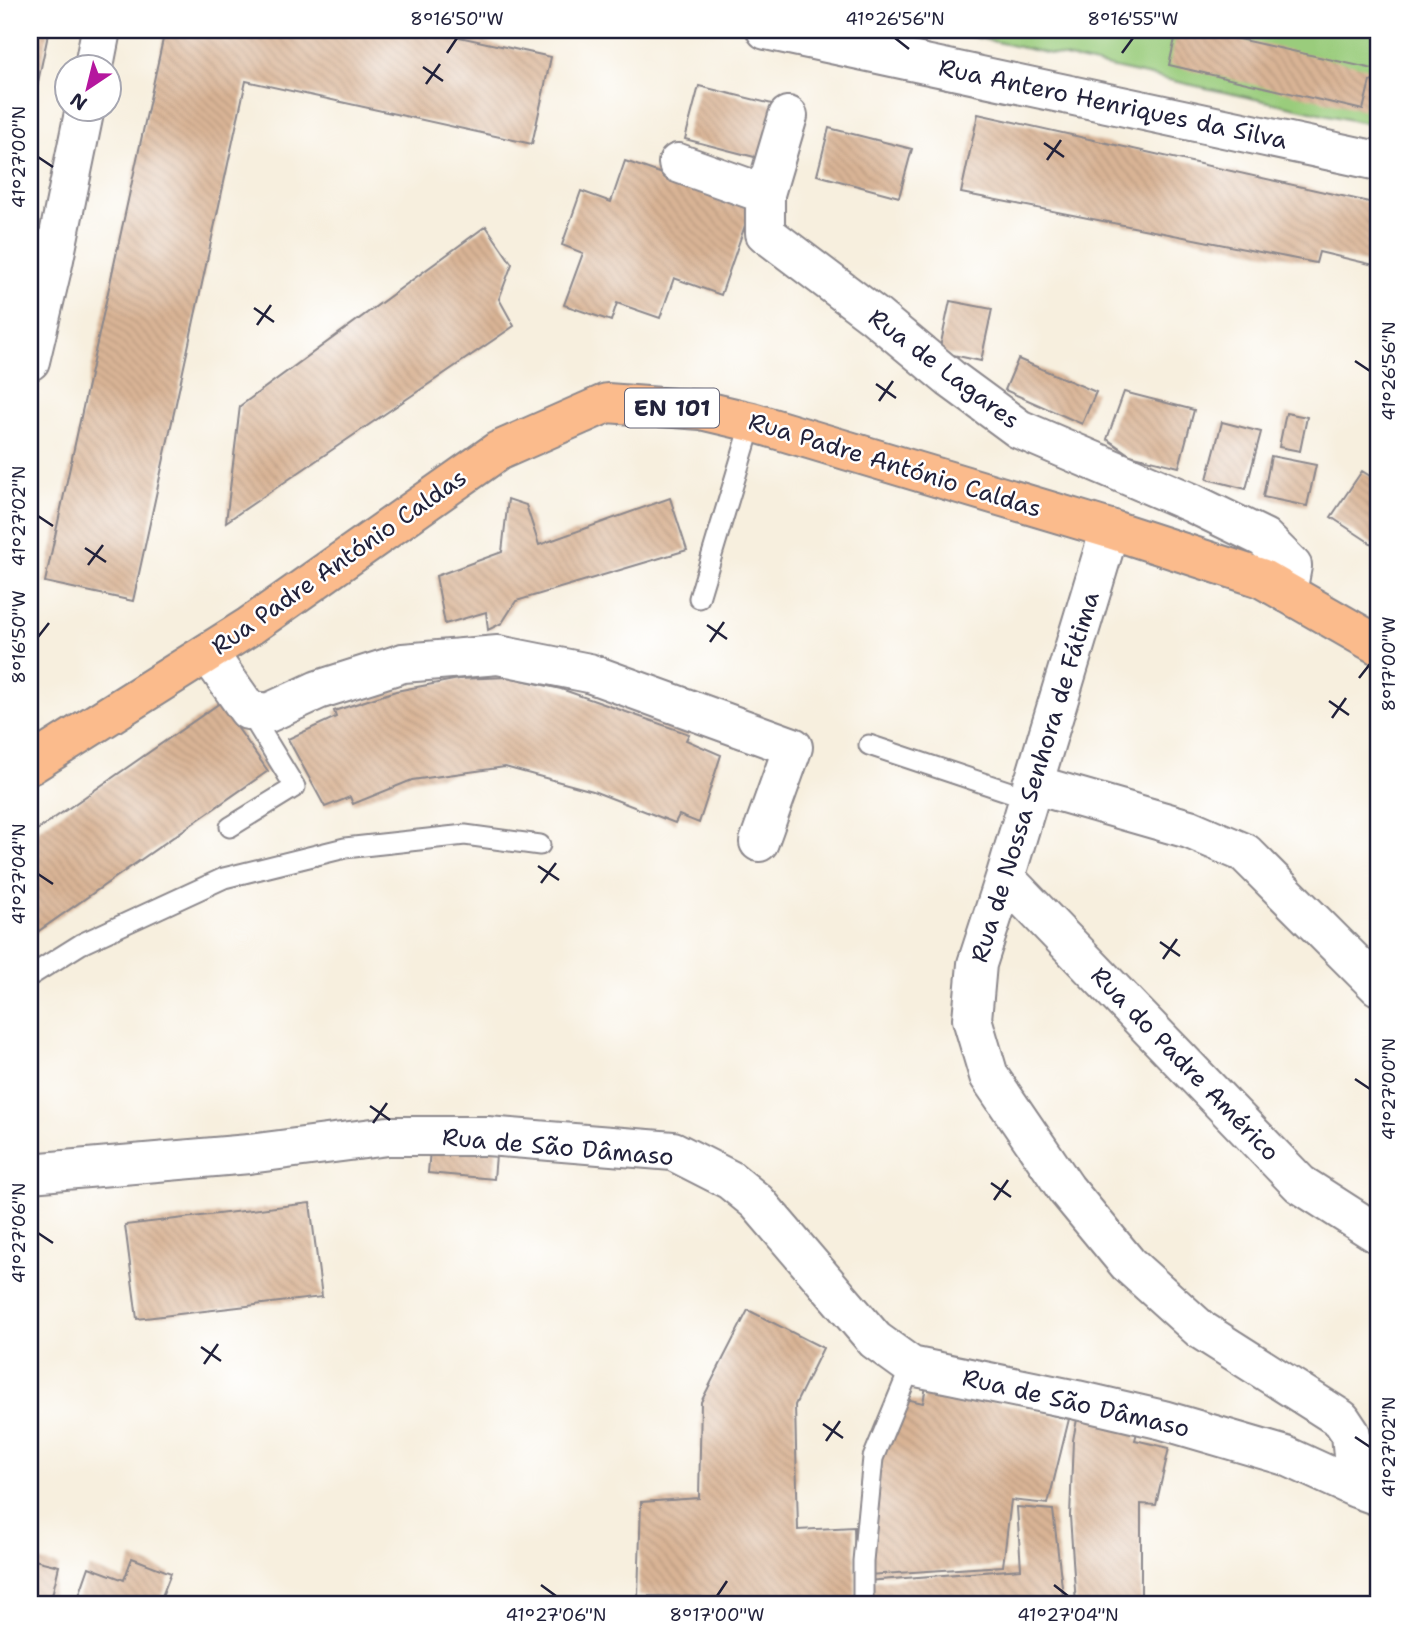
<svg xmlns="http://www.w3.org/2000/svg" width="1408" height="1634" viewBox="0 0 1408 1634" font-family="'Shantell Sans',sans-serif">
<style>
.pitch{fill:#9acc7c;stroke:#5e775c;stroke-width:2}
.building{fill:url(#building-back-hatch)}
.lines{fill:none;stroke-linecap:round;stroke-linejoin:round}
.lane-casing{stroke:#8c888c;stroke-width:23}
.street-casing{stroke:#8c888c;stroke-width:42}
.primary-casing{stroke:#8c888c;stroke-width:42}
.lane{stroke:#fff;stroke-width:19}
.street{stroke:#fff;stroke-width:38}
.primary{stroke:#fbbb8c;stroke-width:38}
.ticks{fill:none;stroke:#22223b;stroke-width:2.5}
.labels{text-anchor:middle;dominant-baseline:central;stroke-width:5;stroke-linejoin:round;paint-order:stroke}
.shield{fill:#fff;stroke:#646476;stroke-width:2}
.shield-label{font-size:23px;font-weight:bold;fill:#22223b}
.street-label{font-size:24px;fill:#22223b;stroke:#fff}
.neatline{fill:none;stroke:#22223b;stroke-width:2.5}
.ticks-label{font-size:18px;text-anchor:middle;fill:#22223b}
</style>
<defs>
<pattern id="building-back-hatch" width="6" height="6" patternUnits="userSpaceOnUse" patternTransform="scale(1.75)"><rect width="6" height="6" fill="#d9b495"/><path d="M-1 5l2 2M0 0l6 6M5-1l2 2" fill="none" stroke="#ba9a81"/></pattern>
</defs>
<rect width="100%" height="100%" fill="#fff"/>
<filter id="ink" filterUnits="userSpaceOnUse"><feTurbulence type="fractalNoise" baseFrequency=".0143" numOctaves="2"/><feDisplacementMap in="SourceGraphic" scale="14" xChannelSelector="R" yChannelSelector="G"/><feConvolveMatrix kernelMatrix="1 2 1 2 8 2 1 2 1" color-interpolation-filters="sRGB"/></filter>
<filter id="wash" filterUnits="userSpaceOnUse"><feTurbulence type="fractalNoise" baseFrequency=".00686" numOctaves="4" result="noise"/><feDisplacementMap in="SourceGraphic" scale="28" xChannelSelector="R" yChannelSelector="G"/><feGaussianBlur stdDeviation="1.57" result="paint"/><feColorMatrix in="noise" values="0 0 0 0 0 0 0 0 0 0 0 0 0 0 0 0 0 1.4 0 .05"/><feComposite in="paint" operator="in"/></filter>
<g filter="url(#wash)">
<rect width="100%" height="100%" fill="#f7efde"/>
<path class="pitch" d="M 941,30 L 1378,30 L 1378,126 Z"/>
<g id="blocks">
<path class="building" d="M 30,30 L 49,30 L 31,115 L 30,115 Z
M 165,30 L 427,30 L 551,57 L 532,144 L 246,81 L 133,601 L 45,582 Z
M 1177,30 L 1198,30 L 1378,70 L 1378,83 L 1370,81 L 1363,110 L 1169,65 Z
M 699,86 L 780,106 L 766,160 L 685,139 Z
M 978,114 L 1378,204 L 1378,266 L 1319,252 L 1316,263 L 961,193 Z
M 829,128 L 912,149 L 899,197 L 817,175 Z
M 625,161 L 752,205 L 721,295 L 674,278 L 660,318 L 617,303 L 611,321 L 564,305 L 583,253 L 562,245 L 581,191 L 611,202 Z
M 486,226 L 512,264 L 499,299 L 514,326 L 226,522 L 240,406 Z
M 950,301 L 992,309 L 981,361 L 939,352 Z
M 1018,359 L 1096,392 L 1082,424 L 1005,390 Z
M 1124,392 L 1194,410 L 1179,467 L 1130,455 L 1107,439 Z
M 1286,413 L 1307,417 L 1300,451 L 1279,447 Z
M 1222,422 L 1261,432 L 1246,489 L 1207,479 Z
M 1271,456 L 1316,465 L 1307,506 L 1263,497 Z
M 1362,471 L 1378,481 L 1378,492 L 1372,501 L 1378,505 L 1378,548 L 1331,517 Z
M 670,498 L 687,550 L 516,601 L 502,623 L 488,630 L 486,612 L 445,624 L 436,576 L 502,552 L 508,499 L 526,505 L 539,545 Z
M 508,677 L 561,689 L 689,734 L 686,740 L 721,755 L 699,823 L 679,815 L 675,823 L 593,791 L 505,767 L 412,780 L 353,804 L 350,797 L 325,807 L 288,739 L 336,717 L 334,711 L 396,691 L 459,679 Z
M 220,703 L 268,771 L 30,937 L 30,835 Z
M 431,1138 L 497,1143 L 494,1179 L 428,1173 Z
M 310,1203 L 322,1297 L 137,1319 L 125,1225 Z
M 748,1310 L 823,1348 L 795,1405 L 798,1530 L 854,1527 L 856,1604 L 701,1604 L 701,1597 L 638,1596 L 641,1502 L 699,1498 L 701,1402 Z
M 926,1386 L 1069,1419 L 1048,1504 L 1011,1500 L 1003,1566 L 868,1575 L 881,1454 L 901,1398 L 923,1403 Z
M 1078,1414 L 1139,1425 L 1135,1440 L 1169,1448 L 1156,1505 L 1141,1504 L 1141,1604 L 1076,1604 L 1070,1516 L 1073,1440 Z
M 1017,1507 L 1053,1510 L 1064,1604 L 867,1604 L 867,1581 L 1021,1569 Z
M 132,1558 L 171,1573 L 159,1604 L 76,1604 L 89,1567 L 124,1580 Z
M 30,1559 L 59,1566 L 50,1604 L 30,1603 Z"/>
</g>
</g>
<g filter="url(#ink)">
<use href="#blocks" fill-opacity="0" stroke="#8c888c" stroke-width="2"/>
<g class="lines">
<g class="lane-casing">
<path id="lane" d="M 699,598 L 752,422
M 869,745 L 1028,798
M 230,827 L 295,787 L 248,710
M 30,976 L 81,944 L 224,878 L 345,848 L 465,835 L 540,845
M 863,1604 L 863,1561 L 873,1458 L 911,1366"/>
</g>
<g class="street-casing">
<path id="street" d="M 766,30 L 1378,161
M 94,66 L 101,30
M 678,163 L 765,194 L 765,233 L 875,316 L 951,379 L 1019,429 L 1192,503 L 1264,538 L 1292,566 L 1287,593
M 765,194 L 788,116
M 30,361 L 53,264 L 85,108
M 1110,529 L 1005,878 L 977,964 L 972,1019 L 989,1076 L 1066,1189 L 1128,1264 L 1201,1330 L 1341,1419 L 1351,1434 L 1356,1488
M 208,653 L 248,710 L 268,713 L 318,690 L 403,663 L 498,655 L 589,673 L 793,747 L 759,842
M 1032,784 L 1189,829 L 1245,853 L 1378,986
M 1005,878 L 1300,1184 L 1378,1234
M 30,1173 L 249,1154 L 388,1136 L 487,1136 L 673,1151 L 730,1180 L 757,1202 L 875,1340 L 911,1366 L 1077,1400 L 1163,1420 L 1286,1456 L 1356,1488 L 1378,1496"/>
</g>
<g class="primary-casing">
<path id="primary" d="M 30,765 L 250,626 L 498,451 L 607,403 L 701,410 L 752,422 L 1110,529 L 1261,578 L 1378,645"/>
</g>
<use href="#lane" class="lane"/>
<use href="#street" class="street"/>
<use href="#primary" class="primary"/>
</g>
</g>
<path class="ticks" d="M 895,38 L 909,49M 447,53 L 457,38M 1122,53 L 1133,38M 423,67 L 443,81M 426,84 L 440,64M 1044,143 L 1064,157M 38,157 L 53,167M 1047,160 L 1061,140M 254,308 L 274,322M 257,325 L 271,305M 1355,361 L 1370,371M 876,384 L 896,398M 879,401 L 893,381M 38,516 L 53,526M 85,548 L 106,562M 88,565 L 103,545M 707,625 L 727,639M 38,637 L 49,623M 710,642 L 724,622M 1359,678 L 1370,664M 1329,701 L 1349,715M 1332,718 L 1346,698M 538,866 L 559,880M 38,874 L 53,884M 541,883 L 556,863M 1160,942 L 1180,956M 1163,959 L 1177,939M 1355,1079 L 1370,1089M 370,1106 L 390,1120M 373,1123 L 387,1103M 991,1183 L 1011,1197M 994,1200 L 1008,1180M 38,1233 L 53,1243M 201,1347 L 221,1361M 204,1364 L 218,1344M 823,1424 L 843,1438M 1355,1437 L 1370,1447M 826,1441 L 840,1421M 541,1585 L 556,1596M 1054,1585 L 1068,1596M 717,1596 L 727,1581"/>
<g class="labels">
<rect class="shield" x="625" y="388.5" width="94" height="39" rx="5"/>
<g class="shield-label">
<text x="672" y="408">EN 101</text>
</g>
<g class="street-label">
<text transform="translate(1113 104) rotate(12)">Rua Antero Henriques da Silva</text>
<text transform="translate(944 369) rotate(37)">Rua de Lagares</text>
<text transform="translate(895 465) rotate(17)">Rua Padre António Caldas</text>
<text transform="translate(339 562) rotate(-35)">Rua Padre António Caldas</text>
<text transform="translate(1035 777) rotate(-73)">Rua de Nossa Senhora de Fátima</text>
<text transform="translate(1185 1064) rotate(46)">Rua do Padre Américo</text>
<text transform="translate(558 1147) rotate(5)">Rua de São Dâmaso</text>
<text transform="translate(1076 1403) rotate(13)">Rua de São Dâmaso</text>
</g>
</g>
<rect width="1408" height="1634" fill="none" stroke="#fff" stroke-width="77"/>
<g transform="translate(88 88) rotate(215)"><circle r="33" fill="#ffffff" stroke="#a7a7b1" stroke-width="2"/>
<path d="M0-5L12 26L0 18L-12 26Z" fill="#b5179e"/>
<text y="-10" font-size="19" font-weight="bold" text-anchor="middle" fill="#22223b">N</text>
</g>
<rect x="38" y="38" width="1332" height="1558" class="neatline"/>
<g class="ticks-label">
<text x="457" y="25">8°16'50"W</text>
<text x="895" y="25">41°26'56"N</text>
<text x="1133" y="25">8°16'55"W</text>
<text transform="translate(19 157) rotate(-90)" y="6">41°27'00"N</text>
<text transform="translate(1389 371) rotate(-90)" y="6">41°26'56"N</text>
<text transform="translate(19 516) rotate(-90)" y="6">41°27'02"N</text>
<text transform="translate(19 637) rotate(-90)" y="6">8°16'50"W</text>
<text transform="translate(1389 664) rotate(-90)" y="6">8°17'00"W</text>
<text transform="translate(19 874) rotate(-90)" y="6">41°27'04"N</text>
<text transform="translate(1389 1089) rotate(-90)" y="6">41°27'00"N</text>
<text transform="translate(19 1233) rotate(-90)" y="6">41°27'06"N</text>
<text transform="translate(1389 1447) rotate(-90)" y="6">41°27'02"N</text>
<text x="556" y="1621">41°27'06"N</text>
<text x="717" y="1621">8°17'00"W</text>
<text x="1068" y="1621">41°27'04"N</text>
</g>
</svg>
